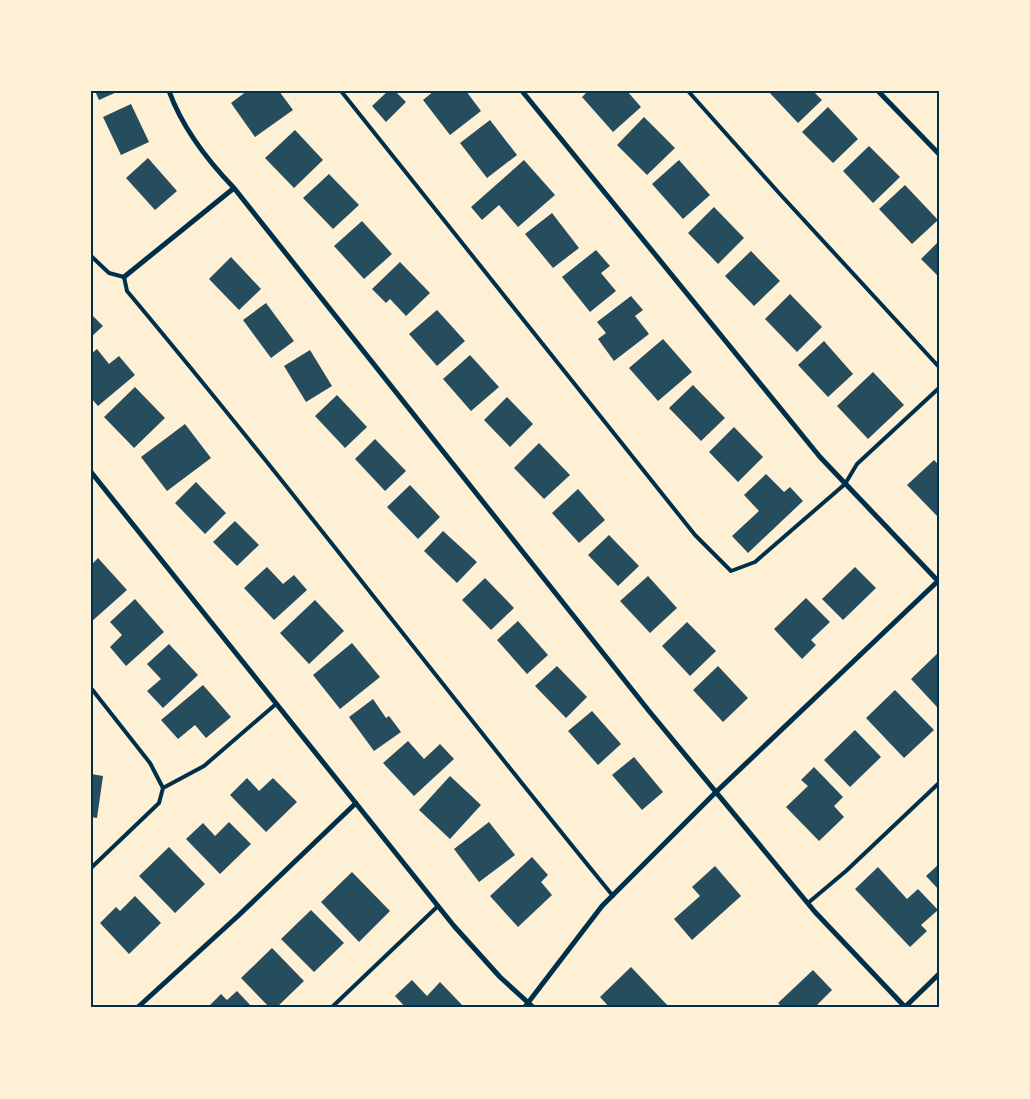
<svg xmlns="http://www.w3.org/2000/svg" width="1030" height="1099" viewBox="0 0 1030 1099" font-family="Cabin,sans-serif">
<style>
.building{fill:#264d5e}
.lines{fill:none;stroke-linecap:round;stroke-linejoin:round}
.service{stroke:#003049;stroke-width:4}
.minor{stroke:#003049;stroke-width:5}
.neatline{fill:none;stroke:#003049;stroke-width:2}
</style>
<rect width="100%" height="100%" fill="#fdf0d5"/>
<path class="building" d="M 95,91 L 119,91 L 99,100 Z
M 247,91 L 279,91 L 293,110 L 255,137 L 231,103 Z
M 388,91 L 395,91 L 406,102 L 386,122 L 372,106 Z
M 434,91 L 466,91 L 481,111 L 450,135 L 423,100 Z
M 588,91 L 627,91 L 641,107 L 613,132 L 582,97 Z
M 768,91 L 813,91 L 822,100 L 798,123 Z
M 131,104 L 149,142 L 121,155 L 103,117 Z
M 828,107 L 858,139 L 833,163 L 802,132 Z
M 644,117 L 675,148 L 647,175 L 617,145 Z
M 490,120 L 517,155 L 487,178 L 460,143 Z
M 295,130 L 323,160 L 294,188 L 265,158 Z
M 869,146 L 900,177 L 873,203 L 843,171 Z
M 148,158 L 177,191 L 155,210 L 126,178 Z
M 524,160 L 555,195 L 518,227 L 499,205 L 482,220 L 471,207 Z
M 679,160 L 710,195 L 683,219 L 652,184 Z
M 329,174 L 359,205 L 333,229 L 303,198 Z
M 905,185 L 938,220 L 912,244 L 879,209 Z
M 714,207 L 744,238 L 718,264 L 688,233 Z
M 552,213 L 579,248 L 553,268 L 525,234 Z
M 362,221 L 392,254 L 364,279 L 334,246 Z
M 939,241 L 939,277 L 921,259 Z
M 596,250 L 610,266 L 601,273 L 616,291 L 590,312 L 562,277 Z
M 751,251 L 780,281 L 754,306 L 725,276 Z
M 231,257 L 261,289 L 239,310 L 209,279 Z
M 400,262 L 430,293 L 406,316 L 390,299 L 386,303 L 372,289 Z
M 790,294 L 822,327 L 797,352 L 765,319 Z
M 631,296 L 643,310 L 635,316 L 649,334 L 614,361 L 598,339 L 606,333 L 597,322 Z
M 266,303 L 294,341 L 271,358 L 243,320 Z
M 437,310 L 465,341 L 437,366 L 409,334 Z
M 91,314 L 103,326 L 91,337 Z
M 663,339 L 692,372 L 658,401 L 629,368 Z
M 824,341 L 853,374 L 828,397 L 798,365 Z
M 97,349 L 109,364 L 119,356 L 135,375 L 98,406 L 91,398 L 91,354 Z
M 310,350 L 332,386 L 306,402 L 284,366 Z
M 470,355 L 499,387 L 471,411 L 443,379 Z
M 873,372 L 904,405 L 868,439 L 837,406 Z
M 693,385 L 725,418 L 701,441 L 669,408 Z
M 135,387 L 165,418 L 134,448 L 104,417 Z
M 337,395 L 367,427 L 345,448 L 315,416 Z
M 507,397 L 533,424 L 510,447 L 484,420 Z
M 185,424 L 211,458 L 167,491 L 141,457 Z
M 734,427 L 763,457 L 738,482 L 709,452 Z
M 375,439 L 406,471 L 385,491 L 355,459 Z
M 539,443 L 570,475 L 544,499 L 514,468 Z
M 934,460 L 939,465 L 939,518 L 907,485 Z
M 766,474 L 784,492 L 790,487 L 803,501 L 748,553 L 732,536 L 759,511 L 744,495 Z
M 196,482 L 226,513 L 205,534 L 175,503 Z
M 410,485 L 440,517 L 418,539 L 387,507 Z
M 578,489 L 605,520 L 579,543 L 552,513 Z
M 235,521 L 259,545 L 237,566 L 213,542 Z
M 443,531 L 477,562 L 457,583 L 424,551 Z
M 609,535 L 639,566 L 618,586 L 588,555 Z
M 98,558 L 127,590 L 91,622 L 91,565 Z
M 267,567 L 283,584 L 294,575 L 307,590 L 274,620 L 244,588 Z
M 855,567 L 876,588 L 843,620 L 822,599 Z
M 648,576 L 677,608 L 650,633 L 620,601 Z
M 485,578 L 514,608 L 491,630 L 462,600 Z
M 806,598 L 830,622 L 811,640 L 816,645 L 802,659 L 774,629 Z
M 135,599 L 164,632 L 126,666 L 110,647 L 122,635 L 110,622 Z
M 315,600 L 344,631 L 309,664 L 280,633 Z
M 518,621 L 548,655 L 527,674 L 497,640 Z
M 687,622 L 716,651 L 690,676 L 662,646 Z
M 352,643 L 380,677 L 340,709 L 313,675 Z
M 169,644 L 198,675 L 163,708 L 147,691 L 161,679 L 147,664 Z
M 939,652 L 939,706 L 937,707 L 911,679 Z
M 557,666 L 587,697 L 566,718 L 535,686 Z
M 718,666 L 748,698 L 723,722 L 693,690 Z
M 203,685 L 231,717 L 206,738 L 195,725 L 178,739 L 161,720 Z
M 895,690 L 934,730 L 904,758 L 866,718 Z
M 373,699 L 386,718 L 389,716 L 401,732 L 374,751 L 349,717 Z
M 592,711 L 621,744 L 598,765 L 568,731 Z
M 855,730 L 881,757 L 850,787 L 824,760 Z
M 408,741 L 424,759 L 440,744 L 454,759 L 414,796 L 383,763 Z
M 634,757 L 663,792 L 642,810 L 612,775 Z
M 814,767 L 843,797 L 834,806 L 844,817 L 819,841 L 786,807 L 808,786 L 801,780 Z
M 91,774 L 103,776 L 97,818 L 91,817 Z
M 450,776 L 481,805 L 450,839 L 419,810 Z
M 247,778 L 259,791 L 273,778 L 297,802 L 266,832 L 230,795 Z
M 229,822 L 251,844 L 220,874 L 186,839 L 203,823 L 215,836 Z
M 489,822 L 515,855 L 479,882 L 454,849 Z
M 169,847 L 205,884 L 175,913 L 139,876 Z
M 532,857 L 548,875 L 541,882 L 552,895 L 518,927 L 490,896 Z
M 939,864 L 939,890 L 926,876 Z
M 715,866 L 741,896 L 692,940 L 674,919 L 700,896 L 692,887 Z
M 878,867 L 907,899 L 918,889 L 938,910 L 921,925 L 927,931 L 910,947 L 855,889 Z
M 352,872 L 390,911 L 359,942 L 321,902 Z
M 135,896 L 161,923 L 129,954 L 100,923 L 116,907 L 120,911 Z
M 311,910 L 344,943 L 314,972 L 281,939 Z
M 272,948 L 304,981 L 276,1008 L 270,1008 L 241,978 Z
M 631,967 L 669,1007 L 668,1008 L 610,1008 L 600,997 Z
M 813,970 L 832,990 L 814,1008 L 783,1008 L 778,1003 Z
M 412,980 L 427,996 L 440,982 L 465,1008 L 406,1008 L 395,996 Z
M 237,991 L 253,1008 L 207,1008 L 221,994 L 227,1000 Z"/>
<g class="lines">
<path class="service" d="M 341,91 L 695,535 L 731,571 L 755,562 L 845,484 L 857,464 L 939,388
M 688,91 L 779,193 L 939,367
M 91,256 L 109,273 L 124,277 L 127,291 C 293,489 449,696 613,896
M 91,688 L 150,763 L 163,788 L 159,803 L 91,868
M 163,788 L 204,766 L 276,704
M 808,903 L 846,871 L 939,783
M 331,1008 L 438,906"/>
<path class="minor" d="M 169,91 C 182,127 208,161 234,188 L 649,711 L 815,912 L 906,1008
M 522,91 L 820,457 L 938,581
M 878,91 L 939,154
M 124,277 L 234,188
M 91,472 L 454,926 L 500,977 L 534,1008
M 137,1008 L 239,915 L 356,803
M 524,1008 L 602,906 L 716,792 L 939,580
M 904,1008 L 939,974"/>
</g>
<rect width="1030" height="1099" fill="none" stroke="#fdf0d5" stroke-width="185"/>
<rect x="92" y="92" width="846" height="914" class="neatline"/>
</svg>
